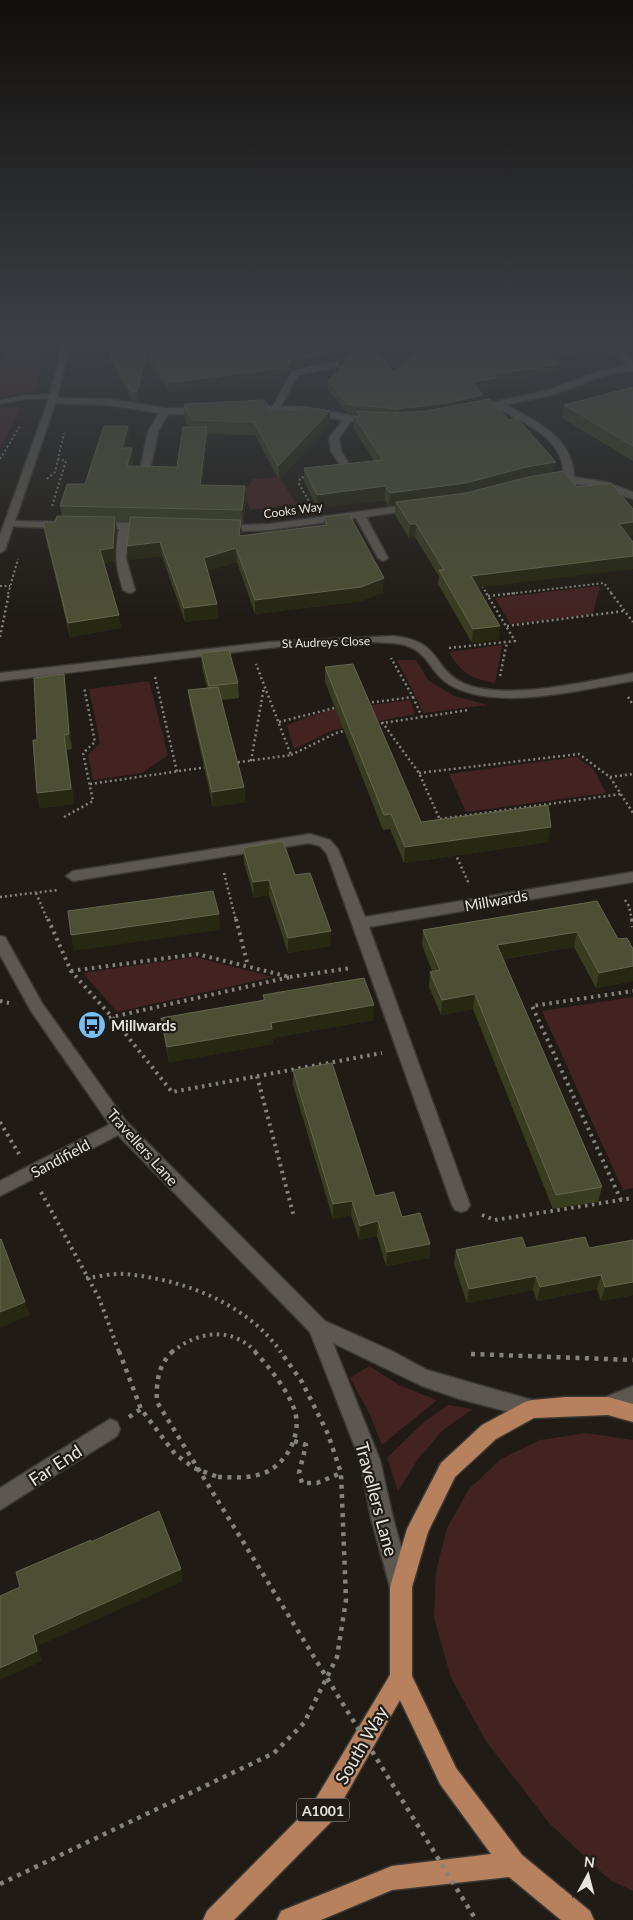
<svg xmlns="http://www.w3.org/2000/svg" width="633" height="1920" viewBox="0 0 633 1920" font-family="Lato,sans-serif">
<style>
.green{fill:#422322}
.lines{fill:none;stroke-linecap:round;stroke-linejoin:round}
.lane-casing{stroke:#3b3833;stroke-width:2}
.street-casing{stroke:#3b3833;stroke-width:3}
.secondary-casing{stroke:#3b3833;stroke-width:3}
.primary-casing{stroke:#3b3833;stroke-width:3}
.path-far3{stroke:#86827c;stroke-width:2;stroke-dasharray:2 2.5;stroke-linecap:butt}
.path-far2{stroke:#86827c;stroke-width:2.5;stroke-dasharray:2 3;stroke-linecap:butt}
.path-far1{stroke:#86827c;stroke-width:4;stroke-dasharray:2.5 4.5;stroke-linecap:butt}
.path{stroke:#86827c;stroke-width:4.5;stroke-dasharray:4 5.5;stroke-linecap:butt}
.lane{fill:#5c584f;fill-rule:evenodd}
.street{fill:#5c584f;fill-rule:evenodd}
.secondary{fill:#5c584f;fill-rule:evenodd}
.primary{fill:#b6815c;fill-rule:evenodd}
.path-bridge-far1{stroke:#86827c;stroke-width:4;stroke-dasharray:2.5 4.5;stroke-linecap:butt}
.path-bridge{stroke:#86827c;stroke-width:4.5;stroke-dasharray:4 5.5;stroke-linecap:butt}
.wall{fill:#393d1f}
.shaded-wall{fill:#272812}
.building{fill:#4c4f33;stroke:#64664e}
.labels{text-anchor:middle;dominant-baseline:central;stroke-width:4.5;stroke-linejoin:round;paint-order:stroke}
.far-street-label{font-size:12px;fill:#e8e5e0;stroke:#201c15}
.shield{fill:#201c15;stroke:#aca9a3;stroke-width:1}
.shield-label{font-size:14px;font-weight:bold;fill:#e8e5e0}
.street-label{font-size:15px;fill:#e8e5e0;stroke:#201c15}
.poi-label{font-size:15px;font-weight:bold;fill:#e8e5e0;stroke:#201c15;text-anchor:start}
.near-street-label{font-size:18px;fill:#e8e5e0;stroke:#201c15}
</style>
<rect width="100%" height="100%" fill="#201c15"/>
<path class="green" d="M 7,346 L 45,346 L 35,391 L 0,397 L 0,374 Z
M 22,406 L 0,449 L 0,408 Z
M 279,477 L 297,504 L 251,510 L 243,493 L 253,479 Z
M 600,586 L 593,614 L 510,624 L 495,598 Z
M 502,645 L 495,683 C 472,679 460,672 449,652 Z
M 397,660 L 416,660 L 428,680 L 454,696 L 488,705 L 424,713 Z
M 149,681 L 168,755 L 142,773 L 93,780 L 88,755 L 100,743 L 89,689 Z
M 410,700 L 415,714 L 333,730 L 294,749 L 287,725 L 325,711 Z
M 576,757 L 593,768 L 606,793 L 466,812 L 449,774 Z
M 195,957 L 273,977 L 117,1012 L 83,973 Z
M 633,997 L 633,1188 L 623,1190 L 542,1011 Z
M 369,1366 L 401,1386 L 437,1400 L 382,1445 L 370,1415 L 350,1378 Z
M 448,1405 L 473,1409 L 443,1430 L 418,1459 L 398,1491 L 387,1458 L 423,1423 Z
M 586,1433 L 633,1440 L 633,1891 L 610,1880 L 549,1823 L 486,1741 L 451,1678 L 434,1618 L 436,1571 L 447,1528 L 469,1489 L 501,1459 L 540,1440 Z"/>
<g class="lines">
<g class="lane-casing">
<path id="lane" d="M 349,360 L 353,362 L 352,364 L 298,375 L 279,410 L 272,408 L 292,371 L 311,366 Z
M 54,394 L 58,396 L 57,398 L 26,399 L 0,404 L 0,400 L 26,395 Z"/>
</g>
<g class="street-casing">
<path id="street" d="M 607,346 L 615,346 L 633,361 L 633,371 L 605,375 L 555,394 L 506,405 C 537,422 573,437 574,477 L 606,482 L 633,492 L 633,499 L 592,485 L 546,483 L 546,479 L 564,477 C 564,438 527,424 497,408 L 475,413 L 470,410 L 494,402 L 549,390 L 600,371 L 628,366 Z
M 52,398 L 108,399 L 165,408 L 205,409 L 210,412 L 205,415 L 168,414 L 158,432 L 150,470 L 145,473 L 140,470 L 148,432 L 159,413 L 108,405 L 49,403 L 48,401 Z
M 250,406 L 300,407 L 374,419 L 379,422 L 374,425 L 351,421 L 339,438 L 341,451 L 349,464 L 344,467 L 341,466 L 331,451 L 329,438 L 343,420 L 300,413 L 247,411 L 245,409 Z
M 414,504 L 418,505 L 418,509 L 366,517 L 388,558 L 383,561 L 378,558 L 356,518 L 270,530 L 221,532 L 216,529 L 221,526 L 270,524 Z
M 9,521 L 63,522 L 68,525 L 63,528 L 5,526 L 4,524 Z
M 96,522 L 148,523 L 153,526 L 148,529 L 130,529 L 126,558 L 135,590 L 133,592 L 129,593 L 123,590 C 116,568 114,551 119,529 L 92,527 L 92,523 Z
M 393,636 C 443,641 431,668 463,683 C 505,702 588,681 633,673 L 633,681 C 582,689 502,711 454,687 C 426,674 432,646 392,643 C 335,639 267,648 211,655 C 140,664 70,673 0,681 L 0,673 L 269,642 Z
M 310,834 L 330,840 L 338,849 L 365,917 L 633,872 L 633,882 L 369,927 L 470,1205 L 467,1210 L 461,1212 L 455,1210 L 452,1205 L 327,854 L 320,846 L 309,843 L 73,881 L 66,876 L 73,871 Z
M 120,1119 L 126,1121 L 128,1126 L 126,1131 L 0,1196 L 0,1181 Z
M 633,1386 L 633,1405 L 608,1415 L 601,1413 L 598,1406 L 601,1399 Z
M 110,1419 L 117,1422 L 120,1429 L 117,1436 L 0,1510 L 0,1488 Z"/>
</g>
<g class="secondary-casing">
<path id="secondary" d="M 62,346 L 70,346 L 56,401 L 5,550 L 0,553 L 0,535 L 48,401 Z
M 0,936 L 5,937 L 42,1003 L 126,1121 L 325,1321 L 392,1351 L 427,1370 L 539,1402 L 542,1409 L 539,1416 L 532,1418 L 460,1399 L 422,1386 L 333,1343 L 380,1460 L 393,1518 L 412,1587 L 409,1595 L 401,1598 L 393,1595 L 390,1587 L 371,1518 L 360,1460 L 310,1332 L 114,1131 L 31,1011 L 0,955 Z"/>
</g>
<g class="primary-casing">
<path id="primary" d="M 566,1397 L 608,1397 L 633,1404 L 633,1422 L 608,1415 L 534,1418 L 496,1439 L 455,1477 L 428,1532 L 412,1587 L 412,1676 L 456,1768 L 522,1855 L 590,1911 L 594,1920 L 561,1920 L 509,1877 L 392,1890 L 321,1920 L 277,1920 L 281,1911 L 392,1866 L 491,1854 L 440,1784 L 400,1700 L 330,1823 L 234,1920 L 203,1920 L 207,1911 L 312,1805 L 390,1675 L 390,1587 L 407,1529 L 441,1463 L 482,1425 L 525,1402 L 532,1400 Z"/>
</g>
<path class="path-far3" d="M 0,459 L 20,426
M 308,476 L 300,478 L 299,484 L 310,503
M 47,479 L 55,472 L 64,433
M 52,506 L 66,461 L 58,459
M 0,586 L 10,586
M 482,586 L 487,594
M 8,594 L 18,559
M 507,594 L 604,583 L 612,594"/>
<path class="path-far2" d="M 611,593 L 633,622
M 488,596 L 518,593
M 507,626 L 624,611
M 0,637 L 9,593
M 449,648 L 515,641 L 486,593
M 500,676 L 507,642
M 155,677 L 177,772
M 413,697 L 422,717
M 628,697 L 633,705
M 367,703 L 413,697 L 391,658
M 279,722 L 338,707
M 382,722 L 419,773 L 441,822
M 376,724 L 469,710
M 291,755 L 336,733 L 348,730
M 251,761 L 264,687
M 233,763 L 291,755 L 256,664
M 419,773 L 579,754 L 610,777 L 633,813
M 610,777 L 633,774
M 90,784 L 207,767
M 64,817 L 93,801 L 83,753 L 95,742 L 84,687
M 440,819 L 621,794
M 455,853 L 469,884
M 224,873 L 236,921
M 36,893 L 48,921
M 0,897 L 58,890
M 625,900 L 629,906 L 632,921"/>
<path class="path-far1" d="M 48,919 L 71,971 L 112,1017 L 172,1092 L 382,1053
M 236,919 L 248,966
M 632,919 L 633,927
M 71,971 L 197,954 L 290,977 L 112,1017 L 92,1025
M 290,977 L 351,968
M 0,1001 L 9,1003
M 257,1076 L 294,1217
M 0,1122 L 19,1154
M 41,1192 L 99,1298 L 119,1352
M 621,1200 L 532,1006 L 633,991
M 482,1215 L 495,1220 L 633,1198
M 86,1278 C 98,1277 112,1273 124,1274 C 183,1279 246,1303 281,1352"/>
<path class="path" d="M 119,1351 L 141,1409 L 175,1454 L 194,1468 L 218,1477
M 471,1354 L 633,1360
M 129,1417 L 141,1409
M 294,1441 L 306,1445 L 299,1473 L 302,1483 L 317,1483 L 341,1473
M 0,1884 L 274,1753 L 304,1723 L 337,1657 L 346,1600 L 341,1473 L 328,1434 L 302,1382 L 280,1351"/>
<use href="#lane" class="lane"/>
<use href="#street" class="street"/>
<use href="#secondary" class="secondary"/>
<use href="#primary" class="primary"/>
<path class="path-bridge-far1" d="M 172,1352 C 198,1331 231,1326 256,1352"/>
<path class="path-bridge" d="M 173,1351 C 158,1365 156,1382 157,1402 L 476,1920
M 218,1477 C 232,1477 247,1479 261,1474 C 285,1467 302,1436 295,1412 C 290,1393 268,1365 254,1351"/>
</g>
<path class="wall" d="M 157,346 L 370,346 L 394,372 L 608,349 L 552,357 L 559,372 L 497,382 L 496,387 L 479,390 L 483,400 L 554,473 L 577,487 L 633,509 L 633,535 L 628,536 L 478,588 L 499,639 L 472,643 L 438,584 L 439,576 L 415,537 L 409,538 L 395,515 L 395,505 L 389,506 L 385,500 L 317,508 L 304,481 L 304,468 L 374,461 L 354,429 L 354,416 L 356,416 L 356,414 L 347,413 L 328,390 L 328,381 L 340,369 L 338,369 L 338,360 L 292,369 L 287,376 L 168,392 L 148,359 L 138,401 L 132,400 L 110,361 L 109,352 Z
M 633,387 L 633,461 L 562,418 L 564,405 Z
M 184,407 L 330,411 L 330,424 L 279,480 L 255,435 L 207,434 L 208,440 L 202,485 L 245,486 L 246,499 L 243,524 L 241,524 L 241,536 L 324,525 L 324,517 L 383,592 L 361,601 L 255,614 L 237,562 L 207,571 L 217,604 L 218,618 L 185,622 L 162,556 L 128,560 L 127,546 L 130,521 L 116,521 L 117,530 L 115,561 L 104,563 L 121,628 L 70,637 L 45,535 L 43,522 L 55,522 L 62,516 L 60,506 L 85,484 L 128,426 L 130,439 L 127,448 L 132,448 L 133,462 L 132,466 L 177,467 L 189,427 L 185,420 Z
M 201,653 L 238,683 L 239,698 L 221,700 L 244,787 L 245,802 L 213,807 L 190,705 L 188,690 L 207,688 L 202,668 Z
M 325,667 L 421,822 L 548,842 L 404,863 L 390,829 L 383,830 L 325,682 Z
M 66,689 L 72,749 L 67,750 L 74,804 L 40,808 L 37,793 L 37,740 Z
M 243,848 L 295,875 L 330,946 L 288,953 L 269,895 L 254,897 L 244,863 Z
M 597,901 L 618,939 L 633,949 L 633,981 L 596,988 L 574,947 L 503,959 L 602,1187 L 598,1202 L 553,1209 L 473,1009 L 441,1015 L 429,987 L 430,972 L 432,971 L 422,945 L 423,930 Z
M 263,995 L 373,1020 L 272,1038 L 273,1044 L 169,1062 L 163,1033 L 161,1018 L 263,1001 Z
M 293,1070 L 375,1196 L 402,1217 L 430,1244 L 429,1258 L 386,1266 L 377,1236 L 359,1240 L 351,1215 L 333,1219 L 293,1085 Z
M 633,1240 L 633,1295 L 601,1301 L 597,1289 L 537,1301 L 533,1290 L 467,1303 L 454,1264 L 456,1250 L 526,1248 L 589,1248 Z"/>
<path class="shaded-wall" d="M 574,346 L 609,346 L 608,349 L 543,358 L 544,350 Z
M 620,346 L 633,346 L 620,348 Z
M 349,349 L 350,367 L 338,369 L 338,360 L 292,369 L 287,376 L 168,392 L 168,383 Z
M 147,350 L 148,359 L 138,401 L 137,392 Z
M 560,364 L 559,372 L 497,382 L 496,387 L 471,391 L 472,382 L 492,374 Z
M 483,395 L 482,404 L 398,418 L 398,409 Z
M 330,411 L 330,424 L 279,480 L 278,466 Z
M 128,426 L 130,439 L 124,461 L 122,448 Z
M 207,427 L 208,440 L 201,499 L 200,485 Z
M 132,448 L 133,462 L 128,480 L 127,466 Z
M 556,462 L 554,476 L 465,496 L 396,502 L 395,505 L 389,506 L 390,493 L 526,467 Z
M 245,486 L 246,499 L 243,524 L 242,510 Z
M 385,486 L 385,500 L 317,508 L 317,495 Z
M 115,517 L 117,530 L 115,561 L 101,563 L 100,550 Z
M 241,520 L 242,533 L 240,550 L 239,536 Z
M 633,522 L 633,535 L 617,537 L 619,524 Z
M 410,524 L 416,524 L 415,537 L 409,538 Z
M 160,542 L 162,556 L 128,560 L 127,546 Z
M 236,548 L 237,562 L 205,572 L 204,558 Z
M 633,556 L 633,569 L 470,589 L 471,576 Z
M 384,578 L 383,592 L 361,601 L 255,614 L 255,600 Z
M 217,604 L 218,618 L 185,622 L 184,608 Z
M 119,615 L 121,628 L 70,637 L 68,623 Z
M 500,626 L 499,639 L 472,643 L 473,629 Z
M 64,674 L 66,689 L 72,749 L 69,734 Z
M 64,735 L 74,804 L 40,808 L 37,793 Z
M 244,787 L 245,802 L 213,807 L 212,792 Z
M 551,827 L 548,842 L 404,863 L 405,847 Z
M 269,880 L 269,895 L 254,897 L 253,882 Z
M 219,914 L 220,930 L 74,951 L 71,935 Z
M 331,931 L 330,946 L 288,953 L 288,938 Z
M 577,932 L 574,947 L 494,960 L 497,945 Z
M 633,966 L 633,981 L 596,988 L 599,973 Z
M 475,994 L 473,1009 L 441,1015 L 442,1000 Z
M 374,1005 L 373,1020 L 272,1038 L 273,1044 L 169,1062 L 167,1047 L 271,1023 Z
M 352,1201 L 351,1215 L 333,1219 L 333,1204 Z
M 378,1221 L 377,1236 L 359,1240 L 360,1226 Z
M 430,1244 L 429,1258 L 386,1266 L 387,1252 Z
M 601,1275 L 597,1289 L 537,1301 L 540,1287 Z
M 536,1276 L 533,1290 L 467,1303 L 469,1289 Z
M 633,1282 L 633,1295 L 601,1301 L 605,1287 Z
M 25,1302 L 30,1315 L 0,1328 L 0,1312 Z
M 181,1569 L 183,1581 L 38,1646 L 42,1661 L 0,1680 L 0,1668 L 33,1635 Z"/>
<path class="building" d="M 158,346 L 370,346 L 394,372 L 422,346 L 574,346 L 544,350 L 560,364 L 492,374 L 497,378 L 472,382 L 483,395 L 447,403 L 398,409 L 347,404 L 328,381 L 350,358 L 338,360 L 354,356 L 355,353 L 349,349 L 291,360 L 287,367 L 168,383 L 147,350 L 137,392 L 131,391 L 109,352 Z
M 633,387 L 633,446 L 564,405 Z
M 490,399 L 509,420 L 517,418 L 556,462 L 526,467 L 466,483 L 390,493 L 385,486 L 317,495 L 304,468 L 383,460 L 354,416 L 361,417 L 356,411 L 389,413 L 426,411 Z
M 264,400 L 271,410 L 296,410 L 300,406 L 330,411 L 278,466 L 254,422 L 192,420 L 184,407 L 185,404 Z
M 104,426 L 128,426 L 122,448 L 132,448 L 127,466 L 177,467 L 183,427 L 207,427 L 200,485 L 245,486 L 242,510 L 60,506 L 67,484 L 85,484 Z
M 563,471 L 577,487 L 611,483 L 633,509 L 633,522 L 619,524 L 633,542 L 633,556 L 471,576 L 500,626 L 473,629 L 439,570 L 444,570 L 424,537 L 416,524 L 410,524 L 396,502 L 466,493 L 528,477 Z
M 349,514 L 384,578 L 361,587 L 255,600 L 236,548 L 204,558 L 217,604 L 184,608 L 160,542 L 127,546 L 130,517 L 241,520 L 239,536 L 327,525 L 324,517 Z
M 57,516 L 115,517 L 113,548 L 100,550 L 119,615 L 68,623 L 43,522 L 55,522 Z
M 229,650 L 238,683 L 209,686 L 201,653 Z
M 353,664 L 421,822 L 548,805 L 551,827 L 405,847 L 391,814 L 384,815 L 325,667 Z
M 64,674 L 69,734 L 64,735 L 71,789 L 37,793 L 33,740 L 37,740 L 34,678 Z
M 218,687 L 244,787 L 212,792 L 188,690 Z
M 283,841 L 295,875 L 310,873 L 331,931 L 288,938 L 269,880 L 253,882 L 243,848 Z
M 213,891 L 219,914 L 71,935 L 68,911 Z
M 597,901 L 618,939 L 627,938 L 633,949 L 633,966 L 599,973 L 577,932 L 497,945 L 602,1187 L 556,1195 L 475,994 L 442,1000 L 430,972 L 440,970 L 423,930 Z
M 364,978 L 374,1005 L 271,1023 L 272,1029 L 167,1047 L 161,1018 L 265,1000 L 263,995 Z
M 332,1063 L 375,1196 L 394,1192 L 402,1217 L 420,1213 L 430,1244 L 387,1252 L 378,1221 L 360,1226 L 352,1201 L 333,1204 L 293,1070 Z
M 522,1237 L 526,1248 L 585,1237 L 589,1248 L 633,1240 L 633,1282 L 605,1287 L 601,1275 L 540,1287 L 536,1276 L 469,1289 L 456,1250 Z
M 1,1239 L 25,1302 L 0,1312 L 0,1240 Z
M 159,1511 L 181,1569 L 33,1635 L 37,1651 L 0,1668 L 0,1596 L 20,1587 L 16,1572 L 91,1540 L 91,1542 Z"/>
<linearGradient id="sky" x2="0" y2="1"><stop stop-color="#120f0c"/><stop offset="0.56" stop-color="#3c4046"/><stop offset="1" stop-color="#3c4046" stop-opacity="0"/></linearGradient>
<rect width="633" height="614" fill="url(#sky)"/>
<defs>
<g id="bus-disc" transform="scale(1.4375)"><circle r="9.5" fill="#76c0f7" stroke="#201c15"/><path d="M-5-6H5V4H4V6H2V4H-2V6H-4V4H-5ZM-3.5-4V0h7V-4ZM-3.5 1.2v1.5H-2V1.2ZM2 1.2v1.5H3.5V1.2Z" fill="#111"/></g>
</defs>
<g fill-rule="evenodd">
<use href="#bus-disc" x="92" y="1025"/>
</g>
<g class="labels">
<g class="far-street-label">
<text transform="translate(293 510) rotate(-8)">Cooks Way</text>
<text transform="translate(326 642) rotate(-2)">St Audreys Close</text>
</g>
<rect class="shield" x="297" y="1798.5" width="52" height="23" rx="4"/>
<g class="shield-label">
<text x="323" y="1810">A1001</text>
</g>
<g class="street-label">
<text transform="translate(496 900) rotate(-10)">Millwards</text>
<text transform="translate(143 1147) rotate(48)">Travellers Lane</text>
<text transform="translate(60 1158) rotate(-28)">Sandifield</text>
</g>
<g class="poi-label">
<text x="111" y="1025">Millwards</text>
</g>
<g class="near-street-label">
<text transform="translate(55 1465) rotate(-33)">Far End</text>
<text transform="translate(377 1499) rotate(75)">Travellers Lane</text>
<text transform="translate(361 1745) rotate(-60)">South Way</text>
</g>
</g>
<g transform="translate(588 1875) rotate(7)" stroke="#201c15" stroke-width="4" paint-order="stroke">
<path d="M0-4L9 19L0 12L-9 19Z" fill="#e8e5e0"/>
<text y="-8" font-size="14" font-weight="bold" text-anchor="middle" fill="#e8e5e0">N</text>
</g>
</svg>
